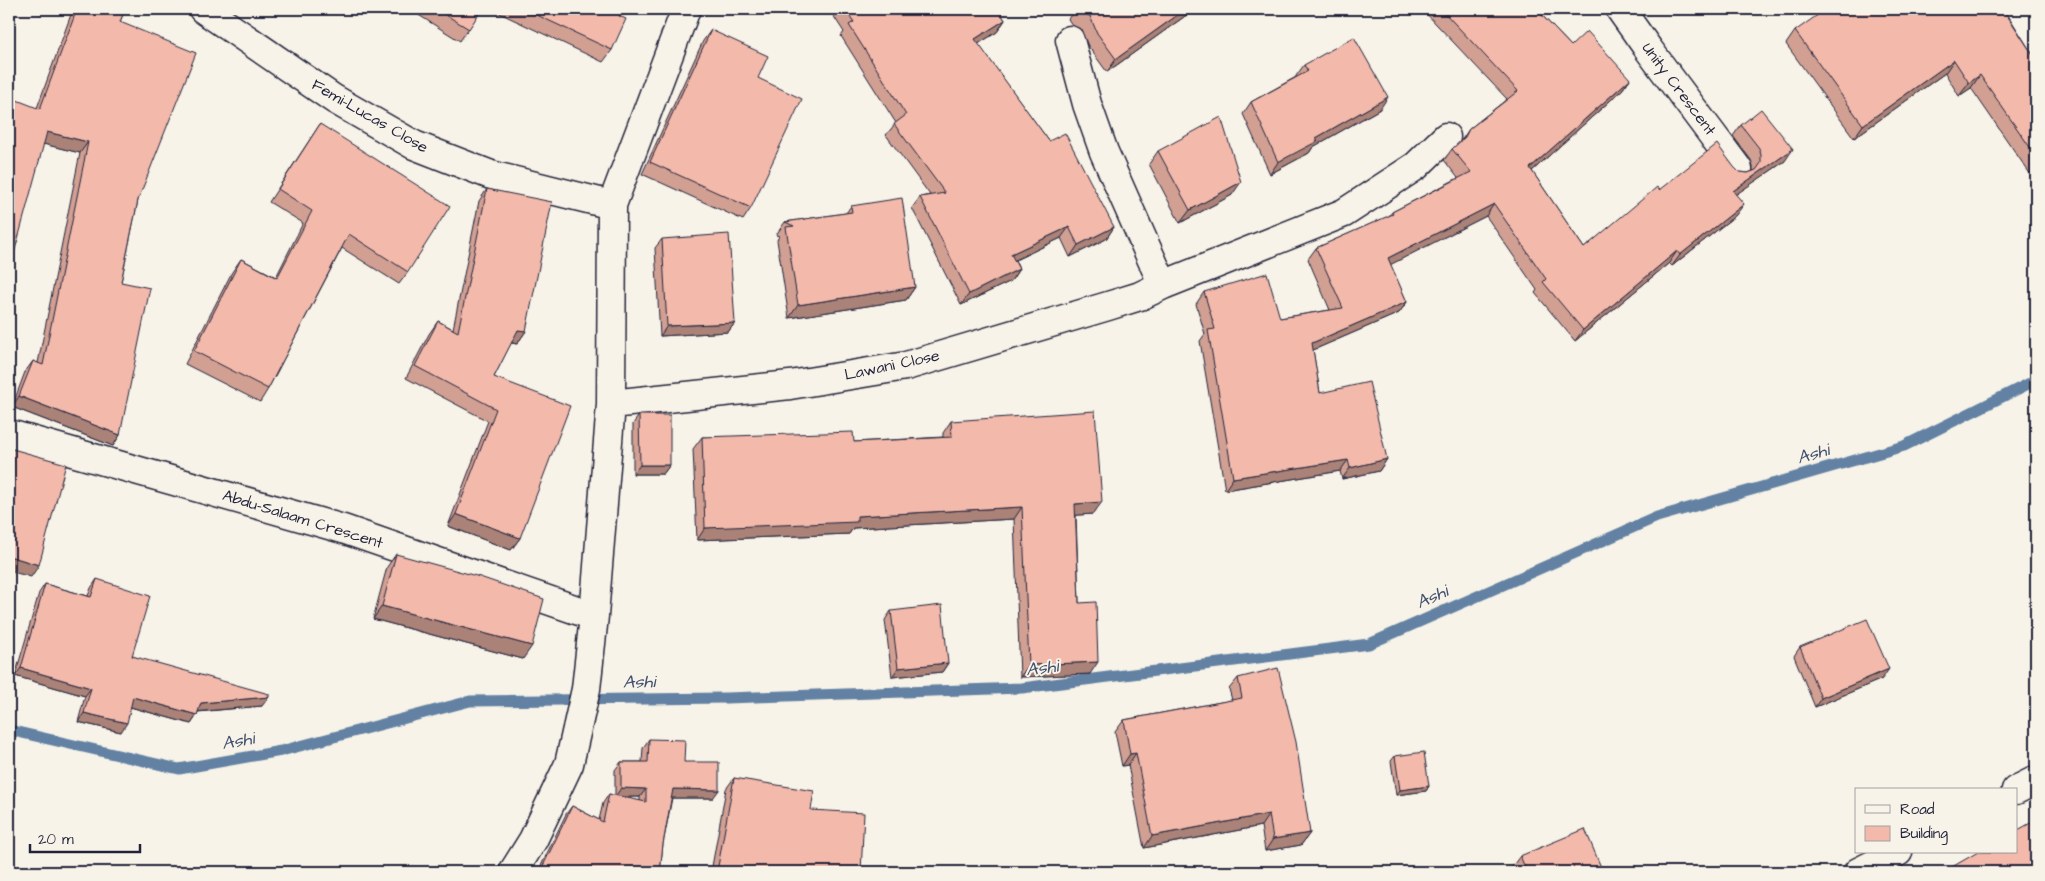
<svg xmlns="http://www.w3.org/2000/svg" width="2045" height="881" viewBox="0 0 2045 881" font-family="'Architects Daughter',sans-serif">
<style>
.lines{fill:none;stroke-linecap:round;stroke-linejoin:round}
.stream{stroke:#6281a3;stroke-width:11}
.minor-casing{stroke:#22223b;stroke-width:31}
.minor{stroke:#f7f3e8;stroke-width:28}
.wall{fill:#d1a093;stroke:#22223b;fill-rule:evenodd}
.shaded-wall{fill:#aa8278;stroke:#22223b}
.building{fill:#f3baab;stroke:#22223b}
.labels{text-anchor:middle;dominant-baseline:central;stroke-width:4;stroke-linejoin:round;paint-order:stroke}
.street-label{font-size:16px;fill:#22223b;stroke:#f7f3e8}
.water-label{font-size:18px;font-style:italic;fill:#42516f;stroke:#f7f3e8}
</style>
<rect width="100%" height="100%" fill="#f7f3e8"/>
<filter id="ink" filterUnits="userSpaceOnUse"><feTurbulence type="fractalNoise" baseFrequency=".02" numOctaves="2"/><feDisplacementMap in="SourceGraphic" scale="10" xChannelSelector="R" yChannelSelector="G"/><feConvolveMatrix kernelMatrix="1 2 1 2 8 2 1 2 1" color-interpolation-filters="sRGB"/></filter>
<g filter="url(#ink)">
<g class="lines">
<path class="stream" d="M 9,730 L 179,769 L 281,751 L 470,701 L 726,698 L 1022,688 L 1369,644 L 1657,517 L 1904,446 L 2036,380"/>
<g class="minor-casing">
<path id="minor" d="M 203,9 L 334,99 L 414,145 L 491,175 L 612,205
M 1620,9 L 1649,50 L 1738,169
M 1070,40 L 1087,104 L 1104,152 L 1163,285
M 611,404 L 790,385 L 906,366 L 1108,306 L 1140,296 L 1163,285 L 1344,213 L 1416,166 L 1446,137
M 9,434 L 343,529 L 594,616
M 2016,790 L 2036,780
M 513,872 L 533,840 L 569,764 L 586,689 L 594,616 L 611,404 L 612,205 L 686,9
M 1858,872 L 1898,852"/>
</g>
<use href="#minor" class="minor"/>
</g>
<path class="wall" d="M 73,9 L 125,9 L 120,22 L 138,200 L 121,282 L 120,435 L 113,446 L 12,407 L 25,372 L 33,361 L 38,363 L 80,153 L 44,144 L 37,108 Z
M 409,9 L 482,9 L 460,41 Z
M 491,9 L 623,9 L 619,16 L 612,50 L 603,62 Z
M 829,9 L 998,9 L 1005,20 L 997,32 L 978,44 L 1049,141 L 1114,227 L 1106,239 L 1070,257 L 1061,238 L 1015,260 L 1019,269 L 1011,281 L 961,305 L 912,208 L 920,197 L 930,195 L 886,135 L 896,123 L 841,36 L 844,32 Z
M 1075,9 L 1195,9 L 1107,72 L 1088,46 L 1081,29 L 1072,25 L 1068,19 Z
M 1422,9 L 1536,9 L 1571,46 L 1630,79 L 1622,90 L 1532,171 L 1584,248 L 1659,190 L 1734,167 L 1739,172 L 1748,173 L 1753,171 L 1753,167 L 1751,160 L 1733,136 L 1741,125 L 1785,161 L 1736,194 L 1736,215 L 1672,266 L 1669,263 L 1575,341 L 1535,293 L 1537,290 L 1486,216 L 1390,264 L 1407,302 L 1399,313 L 1313,350 L 1320,393 L 1387,459 L 1379,471 L 1342,479 L 1340,471 L 1225,490 L 1200,341 L 1205,334 L 1196,304 L 1204,292 L 1280,318 L 1330,310 L 1308,259 L 1316,248 L 1389,216 L 1392,212 L 1458,178 L 1444,160 L 1452,149 L 1461,141 L 1469,129 L 1507,99 Z
M 2006,12 L 2035,58 L 2036,57 L 2036,180 L 2035,181 L 1971,88 L 1959,96 L 1945,73 L 1854,138 L 1786,44 L 1795,31 Z
M 711,30 L 758,78 L 751,208 L 743,220 L 642,174 L 703,41 Z
M 1304,65 L 1380,109 L 1313,147 L 1309,153 L 1270,174 L 1243,114 L 1251,102 L 1296,77 L 1296,76 Z
M 320,124 L 408,272 L 399,284 L 342,248 L 268,389 L 260,402 L 185,364 L 232,272 L 241,259 L 276,277 L 303,223 L 269,202 Z
M 1158,151 L 1232,195 L 1180,223 L 1149,164 Z
M 487,189 L 526,331 L 517,344 L 511,343 L 494,377 L 520,538 L 511,550 L 448,526 L 488,421 L 406,378 L 429,334 L 438,321 L 453,329 L 479,201 Z
M 851,206 L 915,287 L 906,300 L 789,318 L 777,240 L 779,236 L 776,235 L 785,222 L 846,213 Z
M 662,239 L 735,323 L 728,332 L 660,336 L 655,248 Z
M 639,415 L 670,465 L 663,474 L 633,474 L 633,424 Z
M 951,421 L 1093,514 L 1076,515 L 1079,603 L 1090,674 L 1020,677 L 1014,519 L 853,528 L 849,534 L 697,540 L 693,449 L 702,437 L 854,442 L 943,437 L 943,433 Z
M 396,554 L 523,659 L 373,619 L 387,567 Z
M 97,579 L 132,656 L 262,706 L 198,712 L 197,715 L 191,724 L 130,707 L 121,732 L 78,722 L 85,696 L 15,676 L 39,593 L 45,584 L 88,596 L 91,588 Z
M 891,611 L 948,663 L 942,672 L 892,677 L 885,620 Z
M 1800,647 L 1882,679 L 1815,707 L 1794,656 Z
M 1238,678 L 1310,833 L 1301,845 L 1265,851 L 1261,826 L 1144,848 L 1128,765 L 1122,766 L 1115,732 L 1124,720 L 1232,700 L 1229,689 Z
M 649,739 L 684,762 L 713,798 L 672,798 L 663,844 L 660,872 L 538,872 L 566,814 L 572,806 L 599,820 L 603,803 L 609,794 L 615,796 L 615,770 L 621,762 L 642,762 L 643,748 ZM 620,797 L 640,797 L 640,801 Z
M 1395,756 L 1429,786 L 1426,791 L 1396,795 L 1391,761 Z
M 734,778 L 811,810 L 861,872 L 711,872 L 726,789 Z
M 1520,856 L 1603,872 L 1513,872 L 1511,868 Z
M 1952,867 L 2036,872 L 1948,872 Z"/>
<path class="shaded-wall" d="M 1186,9 L 1195,9 L 1107,72 L 1116,59 Z
M 1005,20 L 997,32 L 967,51 L 975,39 Z
M 1954,60 L 1945,73 L 1854,138 L 1863,125 Z
M 1980,75 L 1971,88 L 1959,96 L 1969,83 Z
M 1630,79 L 1622,90 L 1522,180 L 1530,168 Z
M 1388,97 L 1380,109 L 1313,147 L 1309,153 L 1270,174 L 1278,162 L 1316,138 Z
M 47,132 L 88,142 L 80,153 L 39,143 Z
M 1793,149 L 1785,161 L 1725,202 L 1733,191 Z
M 1241,182 L 1232,195 L 1180,223 L 1190,210 Z
M 1494,204 L 1486,216 L 1380,270 L 1388,258 Z
M 1744,204 L 1736,215 L 1672,266 L 1680,255 Z
M 1069,227 L 1061,238 L 1003,266 L 1011,254 Z
M 1114,227 L 1106,239 L 1070,257 L 1078,245 Z
M 1677,251 L 1669,263 L 1575,341 L 1583,330 Z
M 1019,269 L 1011,281 L 961,305 L 969,294 Z
M 915,287 L 906,300 L 789,318 L 798,305 Z
M 1407,302 L 1399,313 L 1304,354 L 1312,343 Z
M 735,323 L 728,332 L 660,336 L 667,326 Z
M 518,330 L 526,331 L 517,344 L 509,342 Z
M 19,396 L 120,435 L 113,446 L 12,407 Z
M 1387,459 L 1379,471 L 1342,479 L 1350,468 Z
M 1348,460 L 1340,471 L 1225,490 L 1233,478 Z
M 640,465 L 670,465 L 663,474 L 633,474 Z
M 1102,502 L 1093,514 L 1067,516 L 1075,504 Z
M 1022,507 L 1014,519 L 853,528 L 849,534 L 697,540 L 705,528 L 857,516 Z
M 456,514 L 520,538 L 511,550 L 448,526 Z
M 9,556 L 39,565 L 31,577 L 9,571 Z
M 382,606 L 532,646 L 523,659 L 373,619 Z
M 1098,662 L 1090,674 L 1020,677 L 1029,665 Z
M 948,663 L 942,672 L 892,677 L 898,668 Z
M 21,668 L 91,688 L 85,696 L 15,676 Z
M 1889,669 L 1882,679 L 1815,707 L 1821,698 Z
M 133,697 L 197,715 L 191,724 L 127,706 Z
M 269,697 L 262,706 L 194,712 L 201,703 Z
M 84,713 L 127,723 L 121,732 L 78,722 Z
M 1136,753 L 1128,765 L 1122,766 L 1130,754 Z
M 1429,786 L 1426,791 L 1396,795 L 1400,790 Z
M 621,788 L 646,789 L 640,797 L 615,797 Z
M 673,789 L 719,790 L 713,798 L 667,798 Z
M 1269,814 L 1261,826 L 1144,848 L 1152,836 Z
M 1310,833 L 1301,845 L 1265,851 L 1273,839 Z"/>
<path class="building" d="M 77,9 L 125,9 L 120,22 L 196,53 L 138,200 L 121,282 L 150,288 L 120,435 L 19,396 L 33,361 L 43,365 L 88,142 L 47,132 L 9,272 L 9,97 L 40,109 Z
M 436,9 L 482,9 L 469,29 Z
M 524,9 L 623,9 L 619,16 L 626,19 L 612,50 Z
M 845,9 L 998,9 L 1005,20 L 975,39 L 1049,141 L 1065,133 L 1114,227 L 1078,245 L 1069,227 L 1011,254 L 1019,269 L 969,294 L 920,197 L 945,193 L 894,124 L 906,115 L 849,25 L 854,22 Z
M 1079,9 L 1186,9 L 1116,59 L 1097,33 L 1090,16 L 1081,12 Z
M 1441,9 L 1536,9 L 1571,46 L 1587,31 L 1630,79 L 1530,168 L 1584,248 L 1657,187 L 1659,190 L 1717,144 L 1734,167 L 1739,172 L 1748,173 L 1756,170 L 1761,163 L 1761,155 L 1759,148 L 1741,125 L 1761,109 L 1793,149 L 1733,191 L 1744,204 L 1680,255 L 1677,251 L 1583,330 L 1543,282 L 1546,279 L 1494,204 L 1388,258 L 1407,302 L 1312,343 L 1320,393 L 1369,382 L 1387,459 L 1350,468 L 1348,460 L 1233,478 L 1208,330 L 1215,329 L 1204,292 L 1267,273 L 1280,318 L 1343,308 L 1316,248 L 1393,214 L 1392,212 L 1471,172 L 1452,149 L 1465,137 L 1469,129 L 1518,91 Z
M 1826,9 L 2003,9 L 2035,58 L 2036,57 L 2036,156 L 1980,75 L 1969,83 L 1954,60 L 1863,125 L 1795,31 Z
M 711,30 L 768,56 L 758,78 L 802,99 L 751,208 L 650,162 Z
M 1354,37 L 1388,97 L 1316,138 L 1318,141 L 1278,162 L 1251,102 L 1308,71 L 1304,65 Z
M 1221,117 L 1241,182 L 1190,210 L 1158,151 Z
M 320,124 L 450,206 L 408,272 L 349,234 L 268,389 L 194,351 L 241,259 L 277,278 L 312,211 L 278,189 Z
M 487,189 L 552,202 L 526,331 L 518,330 L 494,377 L 570,406 L 520,538 L 456,514 L 496,409 L 415,366 L 438,321 L 458,332 Z
M 902,198 L 915,287 L 798,305 L 786,227 L 794,226 L 785,222 L 852,212 L 851,206 Z
M 729,234 L 735,323 L 667,326 L 662,239 Z
M 1095,411 L 1102,502 L 1075,504 L 1079,603 L 1096,602 L 1098,662 L 1029,665 L 1022,507 L 857,516 L 857,522 L 705,528 L 702,437 L 853,432 L 854,442 L 952,437 L 951,421 Z
M 639,415 L 670,415 L 670,465 L 640,465 Z
M 9,448 L 66,464 L 39,565 L 9,556 Z
M 396,554 L 480,577 L 544,599 L 532,646 L 382,606 Z
M 97,579 L 150,596 L 132,656 L 269,694 L 269,697 L 201,703 L 197,715 L 133,697 L 127,723 L 84,713 L 91,688 L 21,668 L 45,584 L 91,597 Z
M 942,605 L 948,663 L 898,668 L 891,611 Z
M 1867,619 L 1889,669 L 1821,698 L 1800,647 Z
M 1278,668 L 1296,742 L 1310,833 L 1273,839 L 1269,814 L 1152,836 L 1136,753 L 1130,754 L 1124,720 L 1242,698 L 1238,678 Z
M 649,739 L 685,740 L 684,762 L 719,762 L 719,790 L 673,789 L 663,844 L 660,872 L 540,872 L 572,806 L 603,822 L 609,794 L 646,802 L 646,789 L 621,788 L 621,762 L 648,762 Z
M 1424,752 L 1429,786 L 1400,790 L 1395,756 Z
M 734,778 L 814,791 L 811,810 L 864,813 L 861,872 L 717,872 Z
M 2036,820 L 2036,872 L 1956,872 L 1952,867 L 1978,852 L 2016,852 L 2016,831 Z
M 1585,829 L 1603,872 L 1527,872 L 1520,856 Z
M 292,867 L 310,872 L 291,872 Z"/>
</g>
<g class="labels">
<g class="street-label">
<text transform="translate(1679 89) rotate(53)">Unity Crescent</text>
<text transform="translate(370 116) rotate(30)">Femi-Lucas Close</text>
<text transform="translate(892 365) rotate(-12)">Lawani Close</text>
<text transform="translate(303 519) rotate(17)">Abdu-Salaam Crescent</text>
</g>
<g class="water-label">
<text transform="translate(1813 454) rotate(-16)">Ashi</text>
<text transform="translate(1432 597) rotate(-24)">Ashi</text>
<text transform="translate(1042 668) rotate(-7)">Ashi</text>
<text transform="translate(639 682) rotate(-1)">Ashi</text>
<text transform="translate(238 741) rotate(-10)">Ashi</text>
</g>
</g>
<rect width="2045" height="881" fill="none" stroke="#f7f3e8" stroke-width="30"/>
<rect x="15" y="15" width="2015" height="851" fill="none" stroke="#22223b" stroke-width="2" filter="url(#ink)"/>
<rect x="1855" y="788" width="162" height="65" fill="#f7f3e8" stroke="#a29fa3"/>
<rect x="1865" y="805" width="25" height="8" fill="#f7f3e8" stroke="#a29fa3"/>
<text x="1900" y="814" font-size="15" fill="#22223b">Road</text>
<rect x="1865" y="826" width="25" height="15" fill="#f3baab" stroke="#a29fa3"/>
<text x="1900" y="838" font-size="15" fill="#22223b">Building</text>
<path d="M30 844v8h110v-8" fill="none" stroke="#22223b" stroke-width="2.5"/>
<text x="38" y="844" font-size="15" fill="#22223b" stroke="#f7f3e8" stroke-width="4" paint-order="stroke">20 m</text>
</svg>
